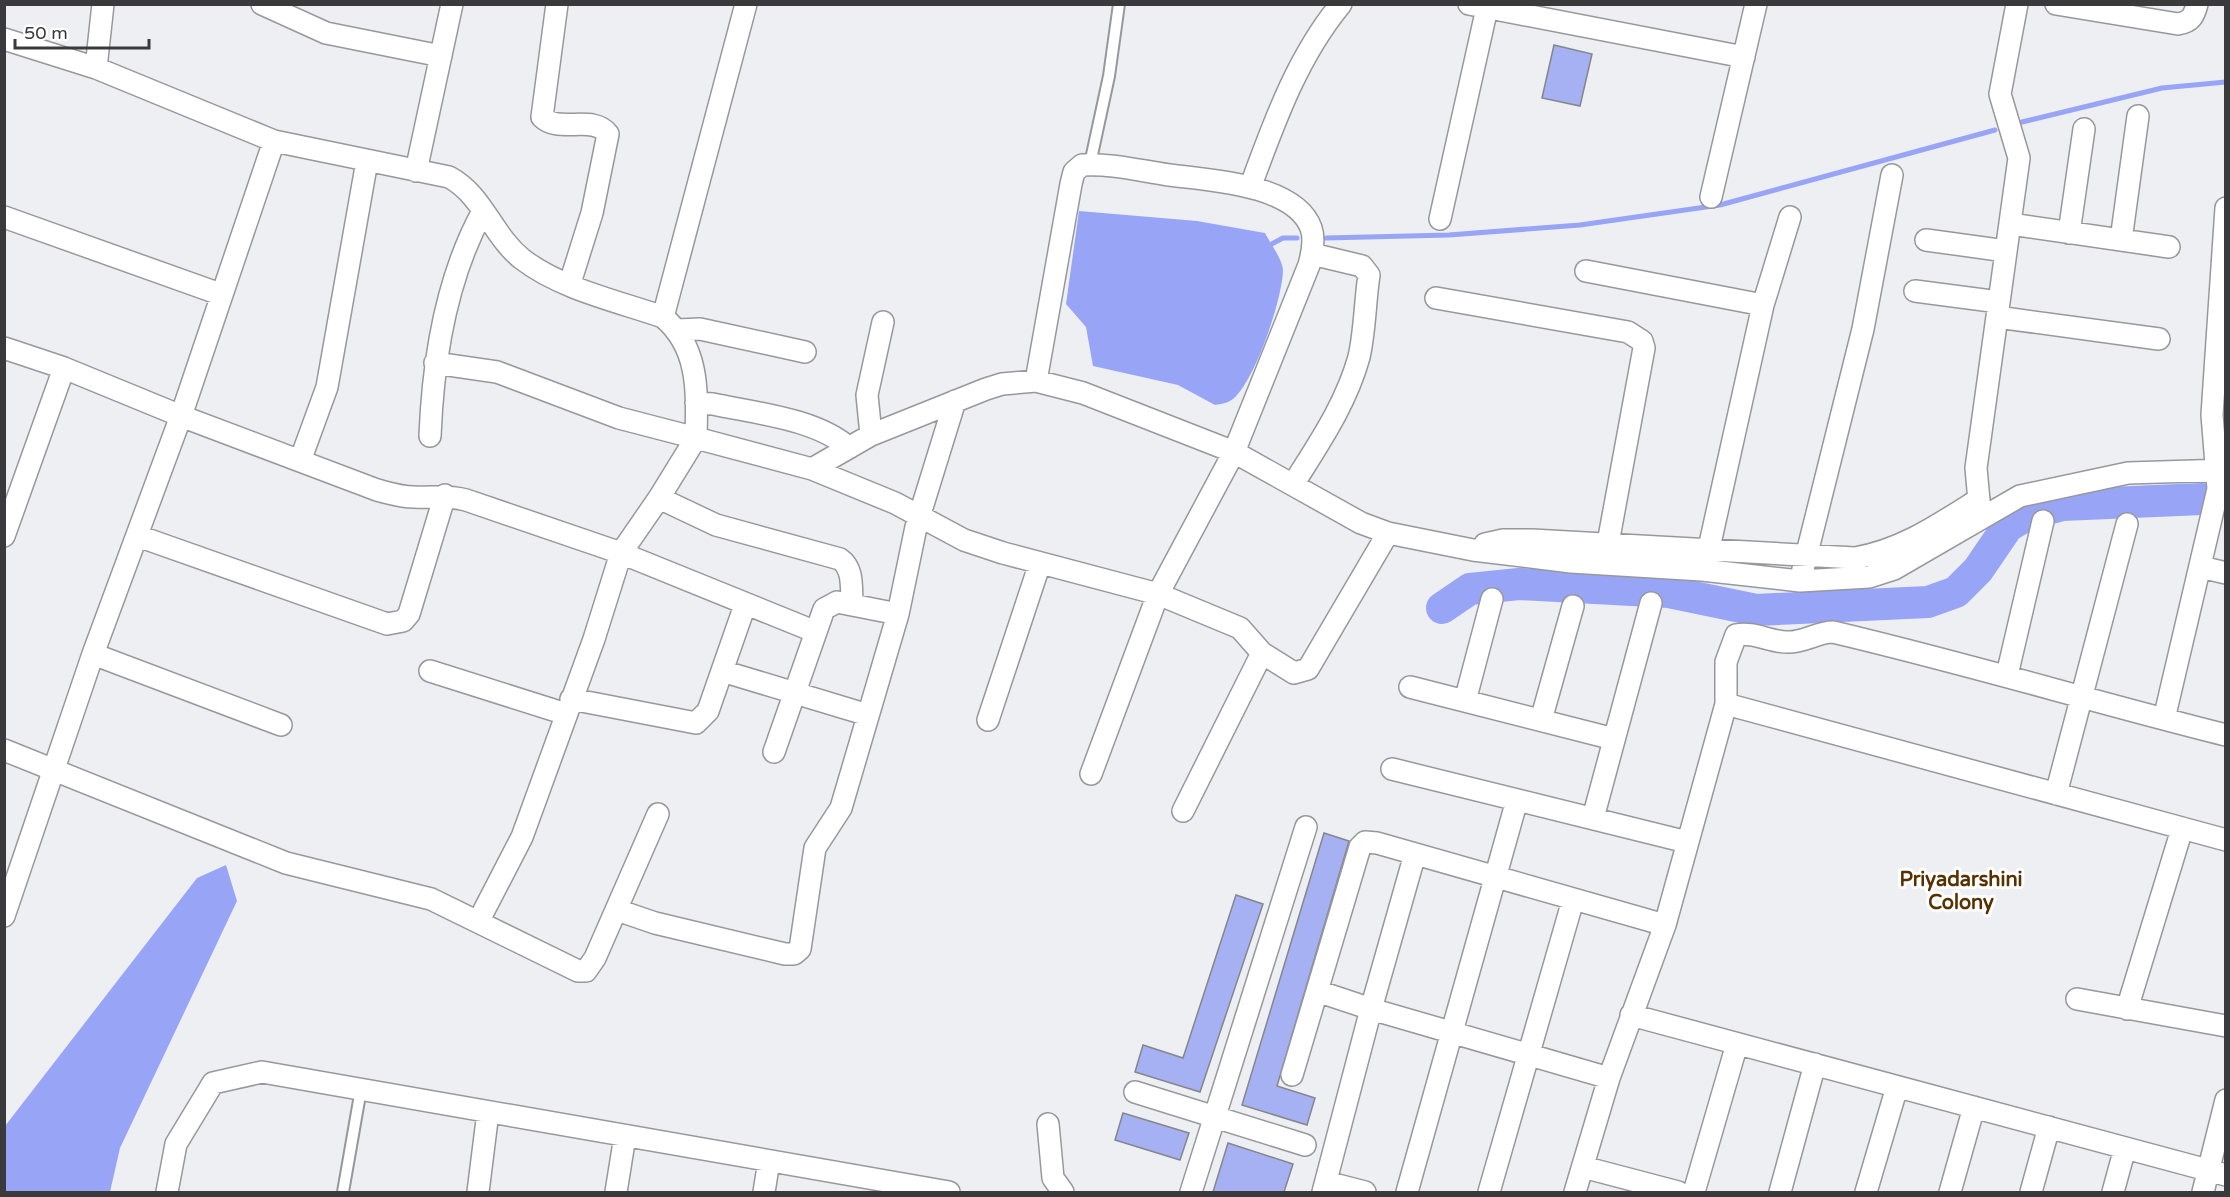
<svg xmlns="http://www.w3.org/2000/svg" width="2230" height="1197" viewBox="0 0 2230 1197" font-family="'Varela Round',sans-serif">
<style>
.water{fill:#98a5f7}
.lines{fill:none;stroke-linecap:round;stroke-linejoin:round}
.stream{stroke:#98a5f7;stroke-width:5}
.river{stroke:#98a5f7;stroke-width:32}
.building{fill:#a6b1f4;stroke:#85868a;stroke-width:1.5}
.service-casing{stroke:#97989b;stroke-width:14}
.minor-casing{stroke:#97989b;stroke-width:24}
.service{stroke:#fff;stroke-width:10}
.minor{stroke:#fff;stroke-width:21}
.labels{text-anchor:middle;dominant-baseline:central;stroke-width:6;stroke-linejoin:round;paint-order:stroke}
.neighbourhood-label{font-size:20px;font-weight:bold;fill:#573100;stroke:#fff}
</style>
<rect width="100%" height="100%" fill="#eeeff3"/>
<path class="water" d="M 1079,211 L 1197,221 L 1265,233 C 1270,243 1283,260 1283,271 C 1282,300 1255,381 1233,399 C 1228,403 1221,404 1215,405 L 1178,385 L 1093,366 L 1086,327 L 1066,304 Z
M 226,865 L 237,901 L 120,1148 L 110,1192 L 5,1192 L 5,1126 L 197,878 Z"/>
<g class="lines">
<path class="stream" d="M 2022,122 L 2162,88 L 2226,82
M 1326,238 L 1449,235 L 1580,225 L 1720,205 L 1995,130
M 1266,247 L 1283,238 L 1297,238"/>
<path class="river" d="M 1442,608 L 1470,589 L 1519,584 L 1669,592 L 1756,610 L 1928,602 L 1956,592 L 1978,570 L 2008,526 L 2029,514 L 2062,505 L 2202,499"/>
</g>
<path class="building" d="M 1554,45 L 1592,54 L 1580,106 L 1542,98 Z
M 1324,833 L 1349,841 L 1277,1086 L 1315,1098 L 1307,1125 L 1242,1105 Z
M 1236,895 L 1263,904 L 1200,1092 L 1135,1072 L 1143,1045 L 1183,1058 Z
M 1123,1113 L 1189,1133 L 1180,1160 L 1115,1140 Z
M 1228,1143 L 1293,1164 L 1284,1192 L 1213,1192 Z"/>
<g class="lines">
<g class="service-casing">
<path id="service" d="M 1090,164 L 1109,76 L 1119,4
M 343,1192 L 361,1089"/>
</g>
<g class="minor-casing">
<path id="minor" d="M 262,4 L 326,33 L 441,56
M 557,4 L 542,117 C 559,134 593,114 608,134 L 592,213 L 570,283
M 1469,4 L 1744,57
M 2056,4 L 2178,24 C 2190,22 2194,17 2197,4
M 4,39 L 96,68 L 274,141
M 96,68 L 103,4
M 416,171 L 452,4
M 1251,185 C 1274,123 1297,57 1341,4
M 1711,197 L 1756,4
M 4,217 L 220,294
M 1440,219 L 1487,8
M 2010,224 L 2169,247
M 2069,233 L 2084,129
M 1926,240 L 2006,251
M 2121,240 L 2138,116
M 1586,271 L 1763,305
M 1915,291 L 1999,302
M 1436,298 L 1628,332 L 1642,341 L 1644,348 L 1608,543
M 663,317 L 746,4
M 1997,317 L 2159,339
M 677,330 L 700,329 L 805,352
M 4,348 L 64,368 L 181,416 L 377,490 C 389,493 401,497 414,497 C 433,498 447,495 466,500 L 621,553 L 816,632
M 435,363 L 497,372 L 619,418 L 696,438 L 659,498 L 621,553 L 594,639 L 522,837 L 478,922
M 1036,381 L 1071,184 L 1074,172 L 1082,165 C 1110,163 1141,171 1169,175 C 1208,180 1295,184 1311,228 C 1315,239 1312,254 1309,265 L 1234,452 L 1158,594 L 1091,774
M 696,403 L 713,404 C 755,413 817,419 849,448
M 871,435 L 867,395 L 883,322
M 430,436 C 433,360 446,278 483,211
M 300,461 L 327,387 L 367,161
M 812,469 L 895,503 L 964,540 L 1003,553 L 1158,594 L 1240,628 L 1262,653 L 1294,673 L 1308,669 L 1388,533
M 1294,483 C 1319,443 1346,404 1359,357 C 1365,331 1365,301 1369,275 L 1362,266 L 1312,254
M 659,498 L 716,525 L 840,559 C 854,569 851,588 852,604
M 1980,512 L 1976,468 L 2019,158 L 2000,94 L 2017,4
M 4,536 L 64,368
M 138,536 L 387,624 L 403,621 L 409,614 L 445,495
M 1485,544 L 1503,540 L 1532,540 L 1855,558 C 1902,550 1938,525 1979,499
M 1709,548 L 1763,305 L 1790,217
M 2201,567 L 2226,573
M 1803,569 L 1863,329 L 1892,175
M 93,654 L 281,725
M 430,671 L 566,714
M 722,671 L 868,715
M 2007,675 L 2043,521
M 1410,687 L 1614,739
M 571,699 L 696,723 L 708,711 L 745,605
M 1465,701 L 1492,599
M 1726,704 L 1726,662 L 1736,635 C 1753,631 1770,642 1787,642 C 1803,643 1817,632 1833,632 C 1965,663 2094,702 2226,735
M 2164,719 L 2218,489 L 2212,415 L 2226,208
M 988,720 L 1040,563
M 1541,720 L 1573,606
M 4,750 L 286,863 L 431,899 L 578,971 L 586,971 L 595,958 L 658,814
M 774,752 L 824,609 L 837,602 L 898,614
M 1392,769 L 1687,842
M 2056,794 L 2127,524
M 1183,811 L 1262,653
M 1593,818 L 1651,603
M 617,910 L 655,923 L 785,954 L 794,954 L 800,949 L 815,848 L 841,808 L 898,614 L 916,527 L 955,401
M 4,916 L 93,654 L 181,416 L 274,141 L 449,177 C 483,195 492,235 522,259 C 561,289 617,301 663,317 C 700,348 697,393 696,438 L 812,469 L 871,435 L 986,389 L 1002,384 L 1036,381 L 1083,393 L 1234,452 L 1361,523 L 1388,533 L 1473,550 L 1571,562 L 1702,570 L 1800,581 L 1869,577 L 1894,569 L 2020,496 L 2128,473 L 2226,470
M 1317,991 L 1371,1009 L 1415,854
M 2077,999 L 2226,1026
M 2127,1009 L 2182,829
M 1631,1015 L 2226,1175
M 1292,1075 L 1360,847 L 1365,842 L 1377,843 L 1665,925
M 1135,1092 L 1305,1145
M 1048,1124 L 1053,1178 L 1063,1192
M 1583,1167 L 1678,1192
M 1326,1182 L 1365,1192
M 167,1192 L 176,1144 L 213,1083 L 262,1072 L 949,1192
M 478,1192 L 488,1112
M 616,1192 L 625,1136
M 764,1192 L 769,1161
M 1191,1192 L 1306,827
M 1323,1192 L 1371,1009 L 1609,1078
M 1407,1192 L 1517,800
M 1489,1192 L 1573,900
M 1575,1192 L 1609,1078 L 1665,925 L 1726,704 L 2226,840
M 1694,1192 L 1737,1044
M 1780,1192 L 1815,1064
M 1866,1192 L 1897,1087
M 1950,1192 L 1974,1107
M 2031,1192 L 2049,1127
M 2113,1192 L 2125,1148
M 2203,1192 L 2226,1100"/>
</g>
<use href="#service" class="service"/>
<use href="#minor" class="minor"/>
</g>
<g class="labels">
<g class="neighbourhood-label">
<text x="1961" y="880">Priyadarshini<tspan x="1961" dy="23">Colony</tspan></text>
</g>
</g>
<rect width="2230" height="1197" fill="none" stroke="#3a3a3c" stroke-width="12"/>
<path d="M15 39v9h134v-9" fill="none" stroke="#3a3a3c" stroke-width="3"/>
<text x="24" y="39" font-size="18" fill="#3a3a3c" stroke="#ffffff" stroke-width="4.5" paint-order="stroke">50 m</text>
</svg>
